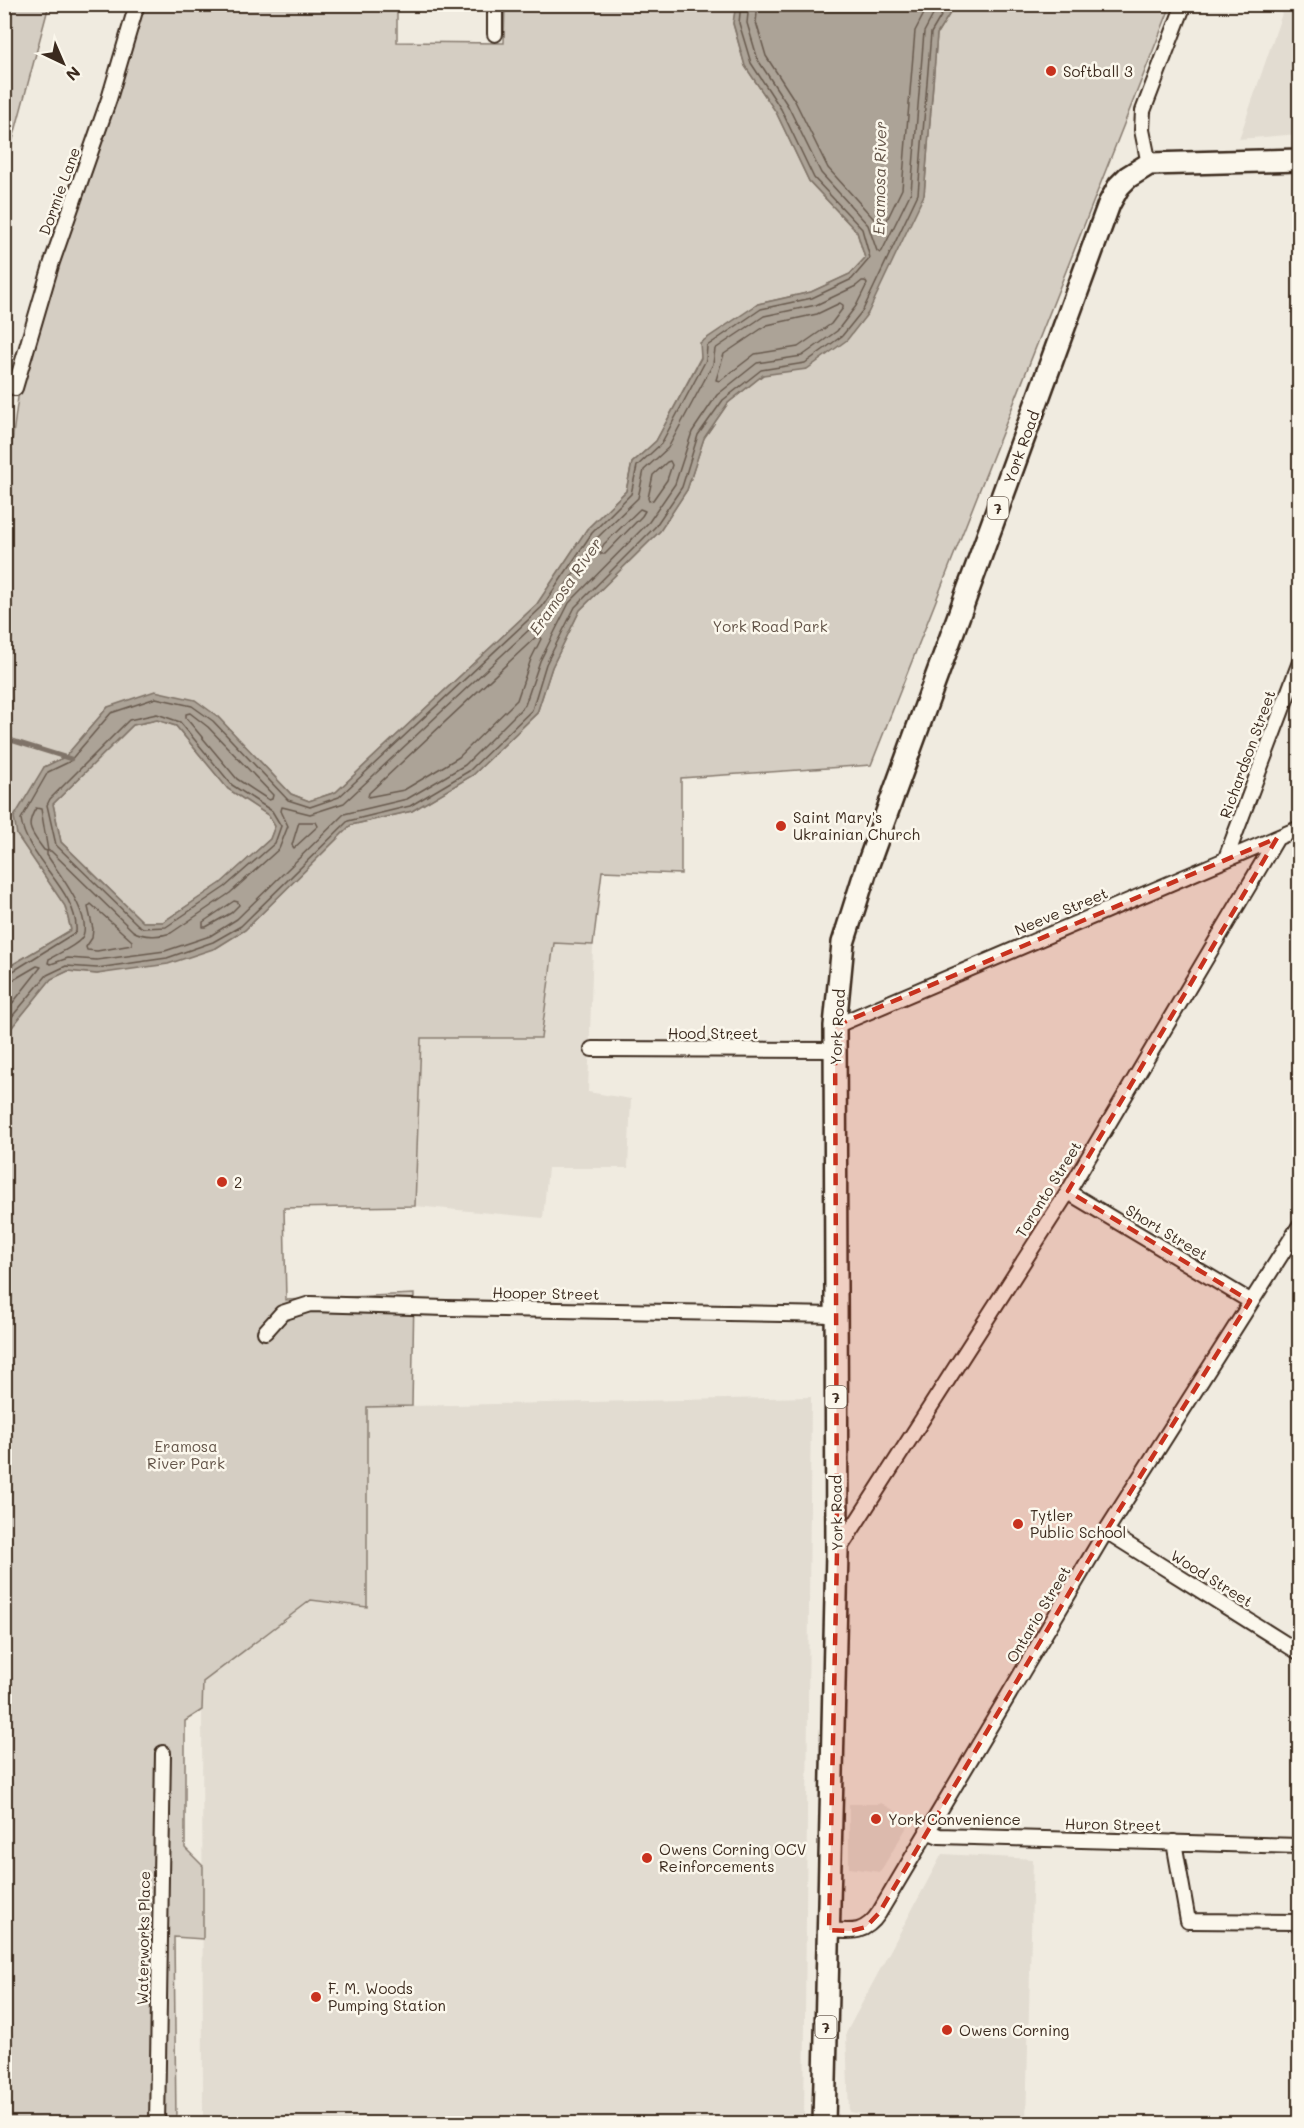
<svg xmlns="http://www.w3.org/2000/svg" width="1304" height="2128" viewBox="0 0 1304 2128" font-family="Mali,sans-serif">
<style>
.built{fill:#e2dcd1}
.green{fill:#d5cec3;stroke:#887c70;stroke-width:1.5}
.water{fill:#aca397;stroke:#7f7367;stroke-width:1.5;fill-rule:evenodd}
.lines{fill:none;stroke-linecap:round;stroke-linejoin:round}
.shore{stroke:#685a4e;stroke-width:1.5}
.stream{stroke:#7f7367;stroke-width:4.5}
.minor-casing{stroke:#3b2a1e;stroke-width:18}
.primary-casing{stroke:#3b2a1e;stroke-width:26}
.minor{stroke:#fbf7ec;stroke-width:14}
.primary{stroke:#fbf7ec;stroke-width:21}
.rail{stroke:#3b2a1e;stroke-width:4.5;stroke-dasharray:9 4.5;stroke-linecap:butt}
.marked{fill:#c8321e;fill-opacity:0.2;stroke:#c8321e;stroke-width:4.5;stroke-dasharray:12 8;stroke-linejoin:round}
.poi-dot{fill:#c8321e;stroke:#fbf7ec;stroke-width:2}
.labels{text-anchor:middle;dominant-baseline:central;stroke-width:5;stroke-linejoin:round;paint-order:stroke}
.shield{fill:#fbf7ec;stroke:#75685c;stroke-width:1.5}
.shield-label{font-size:14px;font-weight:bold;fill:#3b2a1e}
.poi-label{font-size:15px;fill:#3b2a1e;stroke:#fbf7ec;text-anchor:start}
.street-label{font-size:15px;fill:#3b2a1e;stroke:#fbf7ec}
.park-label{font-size:15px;fill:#625347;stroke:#fbf7ec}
.water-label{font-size:16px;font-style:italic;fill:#635448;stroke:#fbf7ec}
</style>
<rect width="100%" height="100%" fill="#f0ebe0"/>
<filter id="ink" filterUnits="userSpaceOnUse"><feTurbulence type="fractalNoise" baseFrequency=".0167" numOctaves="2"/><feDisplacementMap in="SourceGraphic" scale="12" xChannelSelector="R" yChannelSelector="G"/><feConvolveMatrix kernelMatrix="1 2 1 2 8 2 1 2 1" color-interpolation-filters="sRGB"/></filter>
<g filter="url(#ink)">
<path class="built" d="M 1285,5 L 1299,5 L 1299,134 L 1239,139 Z
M 553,943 L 593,945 L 588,1092 L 631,1099 L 628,1168 L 548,1168 L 543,1218 L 415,1206 L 421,1038 L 540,1038 Z
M 811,1397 L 804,2123 L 203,2123 L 202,1682 L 311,1600 L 367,1607 L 367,1407 Z
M 881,1803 L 911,1820 L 880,1872 L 849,1868 L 849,1804 L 880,1804 Z
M 942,1854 L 1033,1859 L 1026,2123 L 913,2123 L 849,2112 L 846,2033 Z"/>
<path class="green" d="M 5,4 L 49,5 L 5,169 L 4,5 Z
M 142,5 L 397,5 L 397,42 L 504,43 L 505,5 L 736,5 L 733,24 L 745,66 L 776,112 L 809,181 L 857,232 L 865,258 L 850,274 L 811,292 L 758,304 L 701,357 L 656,441 L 632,463 L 626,491 L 587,529 L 537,604 L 336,792 L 309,801 L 291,794 L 217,716 L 108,707 L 65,757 L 44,767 L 17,835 L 65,906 L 71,930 L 5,969 L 4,502 L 19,390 L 131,27 Z
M 955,5 L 1171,5 L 871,765 L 681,778 L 681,874 L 602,871 L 593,945 L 554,943 L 541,1038 L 421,1038 L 415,1206 L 284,1208 L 286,1300 L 414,1294 L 412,1406 L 367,1407 L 367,1607 L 311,1600 L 203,1682 L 202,1710 L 185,1721 L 185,1848 L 203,1866 L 203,1939 L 174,1937 L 176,2123 L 5,2123 L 4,1044 L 8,1032 L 51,979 L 68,971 L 97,974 L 216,948 L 245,930 L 351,825 L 412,811 L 473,775 L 537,713 L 552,667 L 580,610 L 660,531 L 687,490 L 704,438 L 728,403 L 763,375 L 924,195 L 937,34 Z
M 157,720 L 176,726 L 228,789 L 268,815 L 275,826 L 270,839 L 222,883 L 163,922 L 143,922 L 61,842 L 53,804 L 133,725 Z"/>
<path class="water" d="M 736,5 L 955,5 L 937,34 L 924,195 L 868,313 L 847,340 L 807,369 L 763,375 L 728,403 L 704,438 L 687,490 L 660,531 L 580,610 L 552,667 L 537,713 L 473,775 L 412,811 L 351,825 L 245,930 L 216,948 L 168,964 L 97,974 L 68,971 L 51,979 L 8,1032 L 5,1044 L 5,969 L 71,930 L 65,906 L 17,835 L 14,817 L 44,767 L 65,757 L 108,707 L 155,691 L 195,700 L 217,716 L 291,794 L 309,801 L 336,792 L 537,604 L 587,529 L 626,491 L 632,463 L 656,441 L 701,358 L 700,343 L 758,304 L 811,292 L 850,274 L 865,258 L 857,232 L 809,181 L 776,112 L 745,66 L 733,23 ZM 157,720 L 176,726 L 228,789 L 268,815 L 275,826 L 270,839 L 221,883 L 163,922 L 143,922 L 61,842 L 53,804 L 133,725 Z"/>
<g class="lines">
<path class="shore" d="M 749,4 L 747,23 L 758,60 L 788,106 L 821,173 L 868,225 L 877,251 L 880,253 L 882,251 L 911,192 L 924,32 L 939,4
M 758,4 L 756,22 L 766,56 L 795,101 L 828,168 L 882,228 L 884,226 L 902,189 L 915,31 L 929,4
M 862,281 L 865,281 L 867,284 L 856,306 L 837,331 L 802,356 L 757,363 L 717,395 L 692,432 L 675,484 L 649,522 L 569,603 L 540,661 L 525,705 L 465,765 L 407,799 L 344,814 L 237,919 L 210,936 L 165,951 L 97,960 L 68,958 L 51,964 L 48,963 L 49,959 C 59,953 74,947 81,939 C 96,920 57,871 47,855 L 47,851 L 44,850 C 32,833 24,827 36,808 L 41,809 L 48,851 L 51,851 L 133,931 C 143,937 160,937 171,933 L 230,893 L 279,849 L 288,826 L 281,811 L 282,807 L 310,814 L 344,803 L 548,612 L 597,538 L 638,498 L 644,470 L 668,448 L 713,364 L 715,349 L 764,316 L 816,305 L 856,286 Z
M 840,303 L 843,305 L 843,308 L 831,324 L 798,347 L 755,354 L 720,381 L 716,380 L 724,354 L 767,325 L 817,314 Z
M 670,461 L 672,465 L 667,480 L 653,500 L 649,501 L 648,498 L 653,475 L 667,462 Z
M 640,509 L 645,511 L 642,516 L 605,554 L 601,554 L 600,551 L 604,544 Z
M 538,635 L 541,639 L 531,659 L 517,700 L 459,757 L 404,790 L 368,797 L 369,793 Z
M 190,713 L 208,727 L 273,795 L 272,799 L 269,800 L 237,779 L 186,718 L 186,714 Z
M 157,714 L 180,722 L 232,785 L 272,811 L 281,826 L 275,843 L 225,887 L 166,927 L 143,928 L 138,925 L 56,845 L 47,805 L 50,799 L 129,720 Z
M 299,822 L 316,822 L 318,826 L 294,848 L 292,845 Z
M 234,901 L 238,902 L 239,905 L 231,913 L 206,927 L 203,927 L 203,922 Z
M 91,904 L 132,941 L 132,945 L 97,951 L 87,950 L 86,947 L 92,938 L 93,929 L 88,907 Z
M 4,974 L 10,973 L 76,932 C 79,891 26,859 21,819 L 48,772 L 69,762 L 111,713 L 156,698 L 192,706 L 213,721 L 288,800 L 310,807 L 339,797 L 542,607 L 592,533 L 631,494 L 637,466 L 661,444 L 706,360 L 707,346 L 761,309 L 812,298 L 852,279 L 870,258 L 862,229 L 814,178 L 781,109 L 751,63 L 739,23 L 741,4
M 4,981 L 13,980 L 37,966 L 41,967 L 4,1014
M 4,1026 L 47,975 L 66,966 L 97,968 L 167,958 L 213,942 L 241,926 L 348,821 L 410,806 L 469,771 L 532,710 L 546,664 L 575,607 L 655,527 L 682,487 L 698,435 L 723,400 L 761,370 L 805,363 L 842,336 L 863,310 L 918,194 L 931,33 L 948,4"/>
<path class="stream" d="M 7,739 L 71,759"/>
<g class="minor-casing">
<path id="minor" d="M 495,34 L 495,4
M 1149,164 L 1142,130 L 1143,111 L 1184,4
M 15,388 L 52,262 L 109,99 L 137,4
M 1226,858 L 1300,662
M 835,1026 L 1300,828
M 592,1049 L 835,1050
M 1068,1192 L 1250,1301
M 265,1332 L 282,1313 L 310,1304 L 446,1308 L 836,1315
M 1106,1531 L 1300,1653
M 838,1551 L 1068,1192 L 1277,838
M 927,1831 L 939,1836 L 1300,1846
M 1174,1842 L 1188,1921 L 1300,1922
M 829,1930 C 852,1932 865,1934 879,1913 L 1106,1531 L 1300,1225
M 157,2124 L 163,1753"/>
</g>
<g class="primary-casing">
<path id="primary" d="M 824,2124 L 837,1552 L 835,1026 L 843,943 L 867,867 L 890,804 L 1109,204 L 1119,186 L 1128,177 L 1149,164 L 1300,160"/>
</g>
<use href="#minor" class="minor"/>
<use href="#primary" class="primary"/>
<path class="rail" d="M 499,2123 L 592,2124"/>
</g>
</g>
<path class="marked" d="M 1277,838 L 1068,1191 L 1250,1301 L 1106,1531 L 879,1913 L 866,1927 L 851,1931 L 829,1930 L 837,1552 L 835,1026 Z"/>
<g class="poi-dot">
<circle cx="1051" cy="71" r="6"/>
<circle cx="781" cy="826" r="6"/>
<circle cx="222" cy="1182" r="6"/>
<circle cx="1018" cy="1524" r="6"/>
<circle cx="876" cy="1819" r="6"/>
<circle cx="647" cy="1858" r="6"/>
<circle cx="316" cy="1997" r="6"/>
<circle cx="947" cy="2030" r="6"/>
</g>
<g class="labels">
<g class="shield">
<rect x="987.5" y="497" width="21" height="22" rx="4.5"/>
<rect x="825.5" y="1386" width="21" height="22" rx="4.5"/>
<rect x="815.5" y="2016" width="21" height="22" rx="4.5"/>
</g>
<g class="shield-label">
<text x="998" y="508">7</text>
<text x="836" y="1397">7</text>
<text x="826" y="2027">7</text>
</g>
<g class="poi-label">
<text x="1063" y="71">Softball 3</text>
<text x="793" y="817">Saint Mary's<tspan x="793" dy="17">Ukrainian Church</tspan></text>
<text x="234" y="1182">2</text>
<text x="1030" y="1515">Tytler<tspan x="1030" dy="17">Public School</tspan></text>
<text x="888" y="1819">York Convenience</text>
<text x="659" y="1849">Owens Corning OCV<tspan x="659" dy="17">Reinforcements</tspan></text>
<text x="328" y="1988">F. M. Woods<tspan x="328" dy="17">Pumping Station</tspan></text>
<text x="959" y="2030">Owens Corning</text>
</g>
<g class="street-label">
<text transform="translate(59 191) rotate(-70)">Dormie Lane</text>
<text transform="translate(1021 447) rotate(-70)">York Road</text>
<text transform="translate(1247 754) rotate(-70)">Richardson Street</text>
<text transform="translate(1061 911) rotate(-23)">Neeve Street</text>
<text transform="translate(837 1027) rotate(-87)">York Road</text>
<text x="713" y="1033">Hood Street</text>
<text transform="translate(1048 1189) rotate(-58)">Toronto Street</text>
<text transform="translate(1167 1232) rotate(31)">Short Street</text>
<text transform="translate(546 1293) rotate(1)">Hooper Street</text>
<text transform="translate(836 1513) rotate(-91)">York Road</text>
<text transform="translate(1212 1578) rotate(32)">Wood Street</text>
<text transform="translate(1038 1614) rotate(-59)">Ontario Street</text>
<text transform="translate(1113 1824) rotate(1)">Huron Street</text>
<text transform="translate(143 1938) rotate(-89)">Waterworks Place</text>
</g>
<g class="park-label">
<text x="770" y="626">York Road Park</text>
<text x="186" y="1446">Eramosa<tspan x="186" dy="17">River Park</tspan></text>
</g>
<g class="water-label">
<text transform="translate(879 178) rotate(-89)">Eramosa River</text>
<text transform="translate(565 586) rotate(-55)">Eramosa River</text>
</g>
</g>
<rect width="1304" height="2128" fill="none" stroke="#fbf7ec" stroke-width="24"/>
<rect x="12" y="12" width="1280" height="2104" fill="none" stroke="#3b2a1e" stroke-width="2" filter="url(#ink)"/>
<g transform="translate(63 63) rotate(136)" stroke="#fbf7ec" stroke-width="4.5" paint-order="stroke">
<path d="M0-4.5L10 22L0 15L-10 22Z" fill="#3b2a1e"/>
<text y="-9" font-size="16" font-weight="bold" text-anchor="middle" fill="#3b2a1e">N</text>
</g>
</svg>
